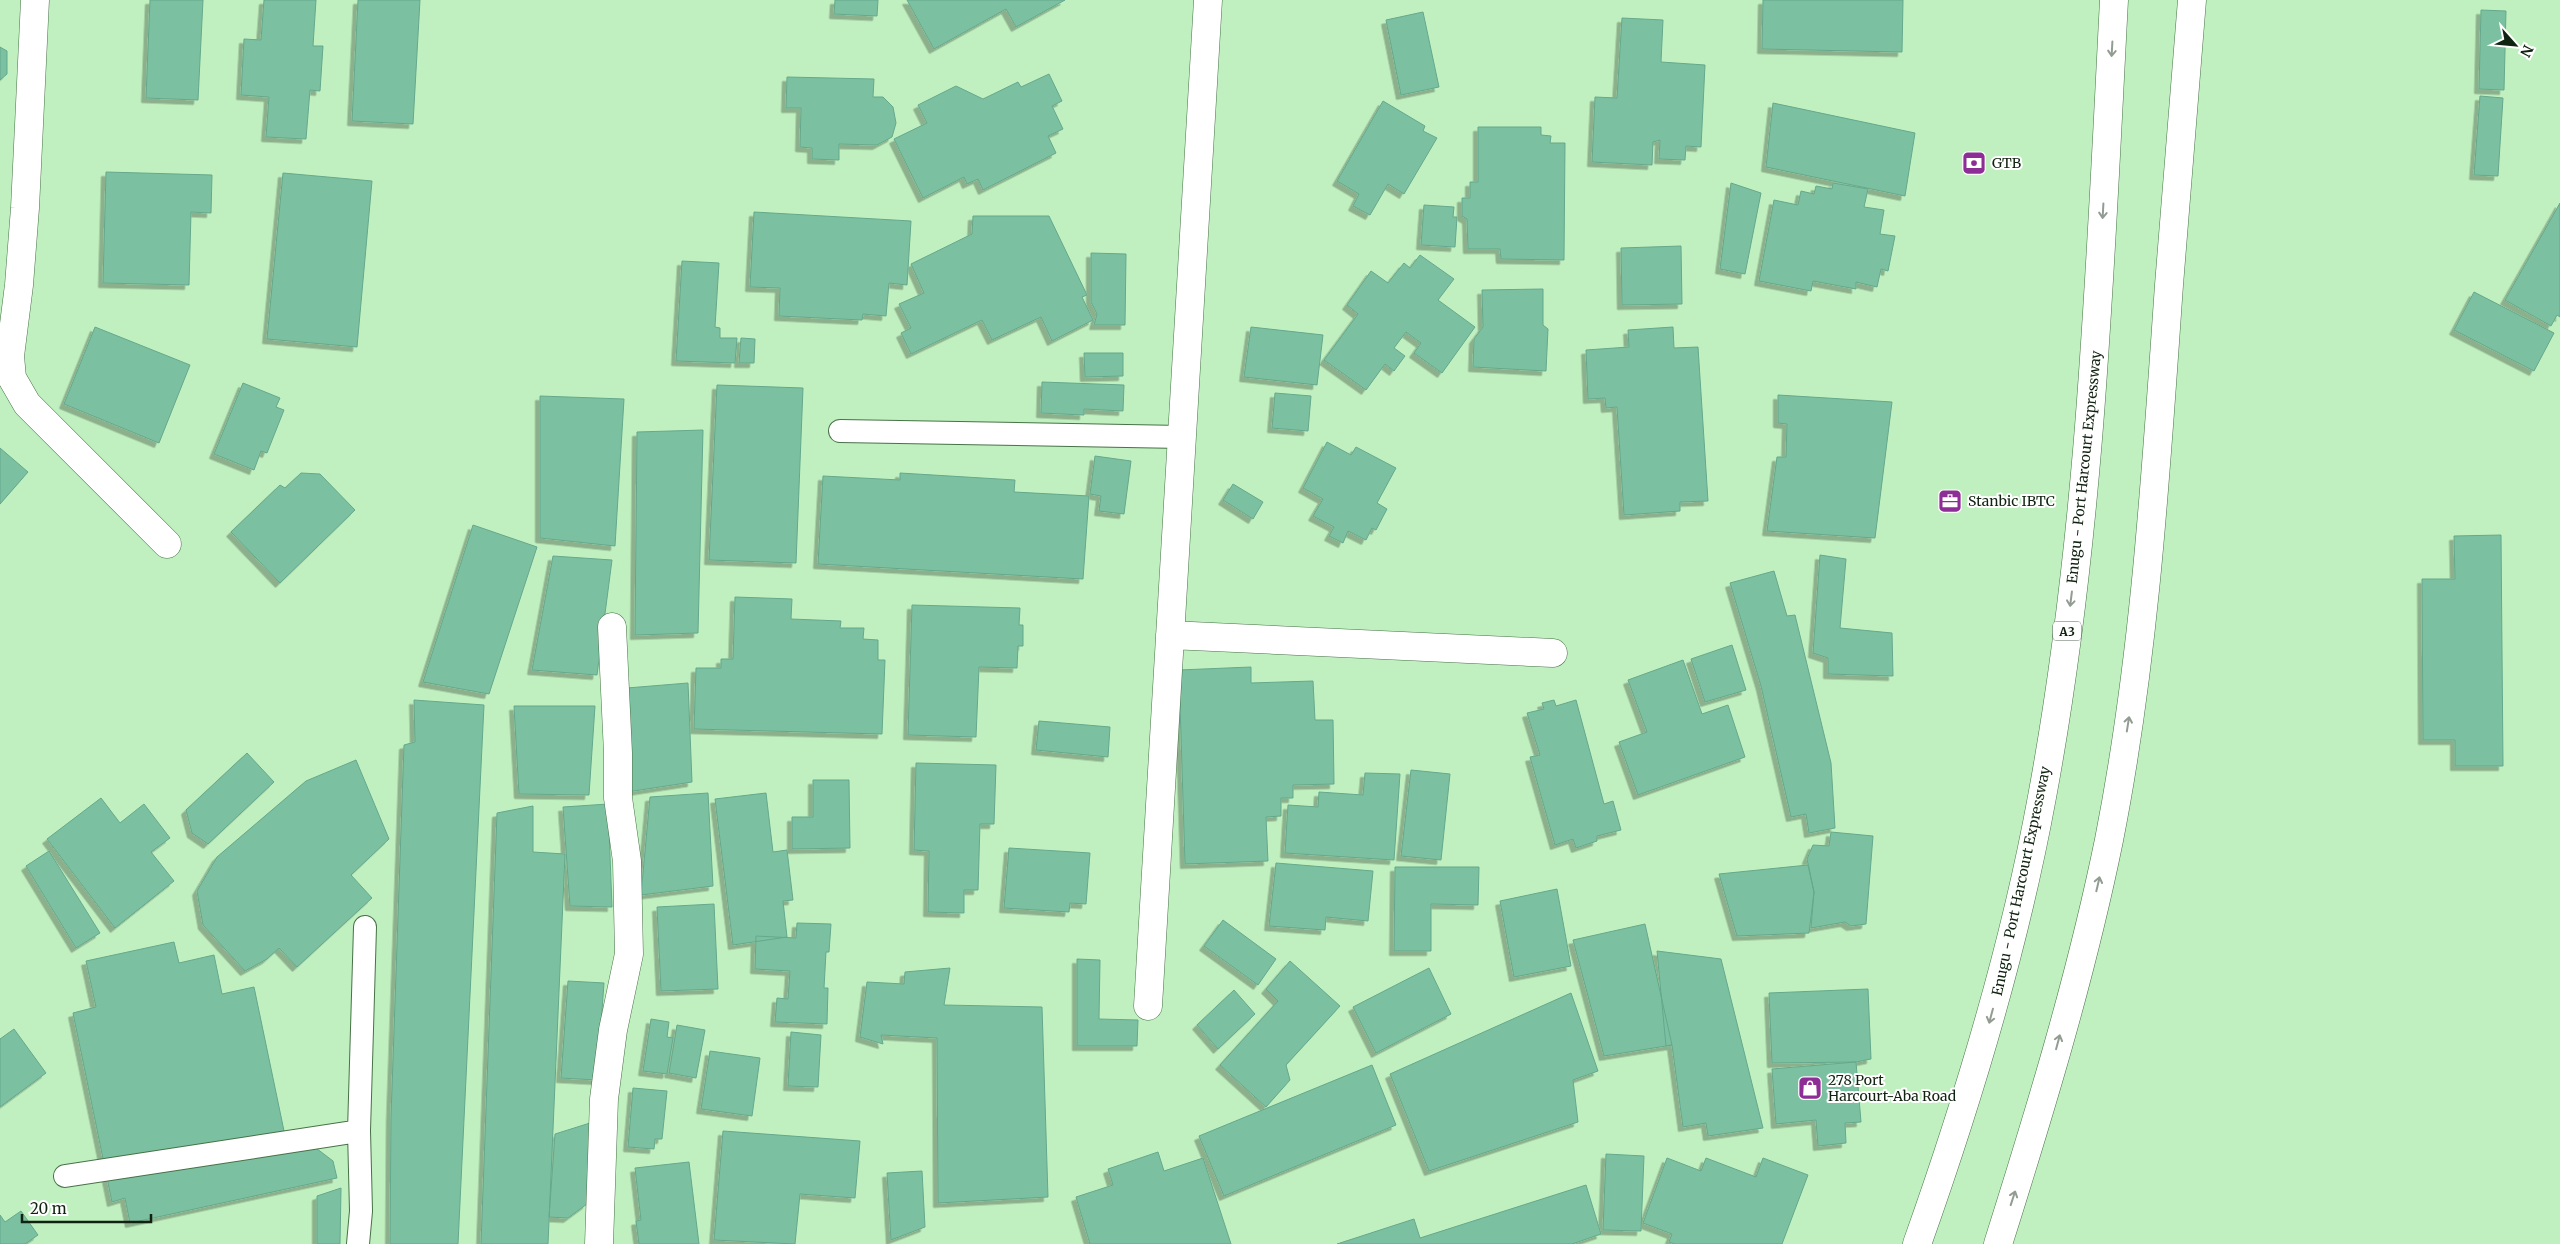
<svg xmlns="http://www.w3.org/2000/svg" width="2560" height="1244" viewBox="0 0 2560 1244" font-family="Merriweather,serif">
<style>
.building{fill:#7cc0a2;stroke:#65a88b;filter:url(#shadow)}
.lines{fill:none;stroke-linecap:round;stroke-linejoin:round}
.service-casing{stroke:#477247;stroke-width:24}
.minor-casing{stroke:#477247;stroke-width:29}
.trunk-casing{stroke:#477247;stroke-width:29}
.service{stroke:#fff;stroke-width:22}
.minor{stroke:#fff;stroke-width:28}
.trunk{stroke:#fff;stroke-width:28}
.oneway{stroke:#939c93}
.labels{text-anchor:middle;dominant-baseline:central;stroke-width:4;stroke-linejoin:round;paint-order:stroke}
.shield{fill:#fff;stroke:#586458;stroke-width:1}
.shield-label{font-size:12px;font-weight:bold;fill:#102210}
.poi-label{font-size:14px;fill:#102210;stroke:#fff;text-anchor:start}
.street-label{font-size:14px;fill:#102210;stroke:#fff}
</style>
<defs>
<filter id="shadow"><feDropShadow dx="-4.5" dy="4.5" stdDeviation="0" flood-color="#0004"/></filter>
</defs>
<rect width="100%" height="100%" fill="#c0f0bf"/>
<path class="building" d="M 150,0 L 203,0 L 198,100 L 146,98 Z
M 264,0 L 316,0 L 313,46 L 323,46 L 320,91 L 310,90 L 306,139 L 266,137 L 269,97 L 241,95 L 244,39 L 261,40 Z
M 358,0 L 420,0 L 413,124 L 352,121 Z
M 835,0 L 878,0 L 877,16 L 834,14 Z
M 907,0 L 1065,0 L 1016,27 L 1006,9 L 934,49 Z
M 1763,0 L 1903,0 L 1902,52 L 1762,49 Z
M 2481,10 L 2506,11 L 2504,90 L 2479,89 Z
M 1423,12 L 1439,87 L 1401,95 L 1386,20 Z
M 1622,18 L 1663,20 L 1661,62 L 1705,65 L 1701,147 L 1686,146 L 1685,160 L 1659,159 L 1660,140 L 1653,142 L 1652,165 L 1592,162 L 1595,97 L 1617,98 Z
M 0,47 L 7,51 L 7,74 L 0,80 Z
M 1049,74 L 1062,101 L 1052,106 L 1063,129 L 1048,136 L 1056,153 L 983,190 L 978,179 L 967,184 L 964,177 L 923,198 L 894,139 L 927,123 L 918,105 L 956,86 L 983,99 L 1018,82 L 1021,87 Z
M 787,77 L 874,79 L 873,97 L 883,97 L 893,107 L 896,123 L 892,137 L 877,145 L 839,144 L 839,160 L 812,159 L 812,148 L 800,147 L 801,108 L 786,108 Z
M 2480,96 L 2503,98 L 2498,176 L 2474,175 Z
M 1383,101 L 1425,126 L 1423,131 L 1437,138 L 1404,194 L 1388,184 L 1370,215 L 1353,206 L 1359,194 L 1337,181 Z
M 1773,103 L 1915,133 L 1905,196 L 1766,167 Z
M 1478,127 L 1541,127 L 1541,135 L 1551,136 L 1550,143 L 1565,143 L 1564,260 L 1501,259 L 1500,249 L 1468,249 L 1467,219 L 1462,216 L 1462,198 L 1470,198 L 1470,182 L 1478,182 Z
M 106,172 L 212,175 L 211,213 L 191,212 L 189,285 L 103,283 Z
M 283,173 L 372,181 L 357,347 L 267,339 Z
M 1731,183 L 1761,193 L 1745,274 L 1720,269 Z
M 1833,183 L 1868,189 L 1864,207 L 1884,210 L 1880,234 L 1895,236 L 1888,271 L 1881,269 L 1877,287 L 1856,282 L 1856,289 L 1813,281 L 1811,291 L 1759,281 L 1774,200 L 1798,205 L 1801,191 L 1814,194 L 1816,186 L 1832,189 Z
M 2560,203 L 2560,317 L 2557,315 L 2551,326 L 2505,300 Z
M 1424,205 L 1454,207 L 1453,217 L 1457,217 L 1455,247 L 1421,245 Z
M 754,212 L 911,221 L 907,285 L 889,283 L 886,316 L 863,314 L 862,320 L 779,316 L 780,288 L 750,287 Z
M 973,216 L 1049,216 L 1087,295 L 1082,297 L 1093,320 L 1052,341 L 1041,317 L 992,340 L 982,320 L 911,354 L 901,333 L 911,328 L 899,304 L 924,293 L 911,264 L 972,234 Z
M 1681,246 L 1682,304 L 1622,305 L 1621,248 Z
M 1091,253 L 1126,254 L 1125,325 L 1094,325 L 1097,314 L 1091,302 Z
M 1420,255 L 1454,279 L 1438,300 L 1475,327 L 1442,373 L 1414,353 L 1421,343 L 1406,332 L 1394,348 L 1405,356 L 1394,371 L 1385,364 L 1366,390 L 1324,360 L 1358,314 L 1347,305 L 1371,271 L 1388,283 L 1404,263 L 1410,268 Z
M 682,261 L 719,263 L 715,327 L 720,328 L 720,338 L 737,338 L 735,363 L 676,361 Z
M 1543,289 L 1543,325 L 1548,329 L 1546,371 L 1473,367 L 1474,339 L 1483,327 L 1482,290 Z
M 2474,292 L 2554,333 L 2534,371 L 2454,330 Z
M 95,327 L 190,365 L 159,443 L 64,404 Z
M 1251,327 L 1323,335 L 1317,385 L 1244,377 Z
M 1673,327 L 1674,348 L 1698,347 L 1708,501 L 1680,502 L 1680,511 L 1624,515 L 1617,407 L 1606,408 L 1605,398 L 1588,399 L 1586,350 L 1629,347 L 1628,330 Z
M 741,338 L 755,339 L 754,363 L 739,363 Z
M 1084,353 L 1123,353 L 1123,376 L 1085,377 Z
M 1042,382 L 1124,385 L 1123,411 L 1084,409 L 1084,415 L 1041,413 Z
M 243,383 L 280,398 L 276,407 L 284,410 L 267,453 L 261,451 L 254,470 L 214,454 Z
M 717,385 L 803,388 L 796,563 L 709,560 Z
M 1275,393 L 1311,396 L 1308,431 L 1272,428 Z
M 1778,395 L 1892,402 L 1875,538 L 1767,531 L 1777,457 L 1786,457 L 1787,424 L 1778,423 Z
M 540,396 L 624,399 L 615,546 L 540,538 Z
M 703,430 L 698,633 L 635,635 L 637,432 Z
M 1327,442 L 1351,455 L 1356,447 L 1396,468 L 1377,503 L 1387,509 L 1376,530 L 1372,528 L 1366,540 L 1348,531 L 1343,543 L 1329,536 L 1334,527 L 1313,516 L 1323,499 L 1303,488 Z
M 0,448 L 28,472 L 0,504 Z
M 1095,456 L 1131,461 L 1124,514 L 1099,511 L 1101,496 L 1090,494 Z
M 301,473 L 320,474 L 355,510 L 280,583 L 231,532 L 280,485 L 285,488 Z
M 900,473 L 1015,480 L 1014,492 L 1089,496 L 1083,579 L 818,564 L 823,476 L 900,480 Z
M 1233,484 L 1263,502 L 1253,519 L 1223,500 Z
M 473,525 L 537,547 L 489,694 L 423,682 Z
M 2501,535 L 2503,766 L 2455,766 L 2455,740 L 2423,740 L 2422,579 L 2455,579 L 2454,536 Z
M 1820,555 L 1846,559 L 1840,628 L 1892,633 L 1893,676 L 1828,674 L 1828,658 L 1813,653 Z
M 553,556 L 612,560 L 597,675 L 532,670 Z
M 1774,571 L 1787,616 L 1795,615 L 1831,763 L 1835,828 L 1809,833 L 1806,814 L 1791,817 L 1761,686 L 1730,583 Z
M 735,597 L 792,599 L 791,619 L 841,621 L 840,628 L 864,628 L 863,639 L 878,640 L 878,660 L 885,660 L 882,734 L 694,729 L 696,668 L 721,668 L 721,659 L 733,659 Z
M 912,605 L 1020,608 L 1019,625 L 1023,625 L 1023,646 L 1018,646 L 1017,668 L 979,667 L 976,737 L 908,735 Z
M 1732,645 L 1746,690 L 1705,702 L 1691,659 Z
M 1683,660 L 1702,714 L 1728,705 L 1745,757 L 1638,795 L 1619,742 L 1647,732 L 1628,680 Z
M 1251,667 L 1251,683 L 1313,681 L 1315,720 L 1333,720 L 1334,784 L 1293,785 L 1293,798 L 1281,798 L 1281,816 L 1266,817 L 1268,861 L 1185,864 L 1179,670 Z
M 688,683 L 692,782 L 627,792 L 627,688 Z
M 414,700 L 484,705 L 458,1244 L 390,1244 L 391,1117 L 404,745 L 415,742 Z
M 1554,700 L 1556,706 L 1576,700 L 1604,804 L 1613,801 L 1621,830 L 1597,836 L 1597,841 L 1576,848 L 1573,839 L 1555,845 L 1530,757 L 1540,755 L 1527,713 L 1544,709 L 1542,703 Z
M 514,706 L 595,706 L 589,795 L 519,794 Z
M 1039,721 L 1110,727 L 1108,757 L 1036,750 Z
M 247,753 L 274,782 L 208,844 L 192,833 L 186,810 Z
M 356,760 L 389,839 L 351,875 L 372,898 L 297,967 L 279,948 L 267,959 L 245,971 L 203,925 L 197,891 L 217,857 L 306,781 Z
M 916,763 L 996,765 L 994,824 L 980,824 L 978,890 L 964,890 L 964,913 L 928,912 L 929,851 L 914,850 Z
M 1411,770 L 1450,774 L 1441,860 L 1401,856 Z
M 1365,773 L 1400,774 L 1394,860 L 1285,853 L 1288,805 L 1318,807 L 1319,792 L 1363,795 Z
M 813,780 L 849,780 L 850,848 L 792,849 L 792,817 L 813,817 Z
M 708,793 L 713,886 L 641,895 L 650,797 Z
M 766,793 L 773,852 L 787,850 L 793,900 L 783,901 L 787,937 L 733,945 L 715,799 Z
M 101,798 L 120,823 L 144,804 L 170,838 L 151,852 L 174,881 L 115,928 L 47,839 Z
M 608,804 L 612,907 L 570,906 L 563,807 Z
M 533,806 L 533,852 L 565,854 L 548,1244 L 481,1244 L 497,813 Z
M 1831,832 L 1873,836 L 1866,924 L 1851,926 L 1845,922 L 1811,928 L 1814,892 L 1807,859 L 1813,845 L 1829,846 Z
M 1009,848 L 1090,853 L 1086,904 L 1070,903 L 1069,912 L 1004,908 Z
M 49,851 L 100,933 L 76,948 L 26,866 Z
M 1276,863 L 1373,871 L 1368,921 L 1326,917 L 1325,930 L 1269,926 Z
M 1808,865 L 1814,892 L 1809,933 L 1737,936 L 1719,874 Z
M 1395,867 L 1479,867 L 1478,905 L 1431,904 L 1431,951 L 1394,951 Z
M 1557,889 L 1571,966 L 1514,977 L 1500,901 Z
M 714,904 L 718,989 L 661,991 L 657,907 Z
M 1223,920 L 1276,959 L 1258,985 L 1204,946 Z
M 797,923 L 831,924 L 829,952 L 826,952 L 824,988 L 828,988 L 827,1024 L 775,1022 L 777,998 L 788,999 L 790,971 L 755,969 L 756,936 L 796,938 Z
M 1645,924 L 1672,1045 L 1604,1056 L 1573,940 Z
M 174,942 L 179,963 L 214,955 L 222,994 L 254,987 L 288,1150 L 312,1145 L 333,1161 L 337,1178 L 130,1223 L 125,1198 L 112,1202 L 73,1013 L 96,1007 L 86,961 Z
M 1657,951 L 1721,959 L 1763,1128 L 1708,1136 L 1706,1123 L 1683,1127 L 1672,1045 L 1666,1046 Z
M 1077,959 L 1100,960 L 1099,1019 L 1138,1020 L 1137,1046 L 1077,1046 Z
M 1290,961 L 1340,1006 L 1286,1065 L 1290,1080 L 1266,1107 L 1220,1065 L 1278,1001 L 1266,989 Z
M 950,968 L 944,1005 L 1042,1007 L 1048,1197 L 938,1203 L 937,1038 L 881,1035 L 883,1044 L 860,1037 L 867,982 L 904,984 L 905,972 Z
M 1429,968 L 1451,1014 L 1376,1053 L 1353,1007 Z
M 568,981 L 604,983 L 597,1080 L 561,1078 Z
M 1868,989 L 1871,1059 L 1856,1062 L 1772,1063 L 1769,993 Z
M 1234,990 L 1255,1014 L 1218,1049 L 1197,1025 Z
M 1571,993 L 1598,1071 L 1573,1080 L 1578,1122 L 1429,1171 L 1390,1074 Z
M 651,1019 L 669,1022 L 667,1037 L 673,1038 L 667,1074 L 643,1071 Z
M 677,1025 L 705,1030 L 696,1078 L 669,1073 Z
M 14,1029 L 46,1073 L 0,1107 L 0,1039 Z
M 791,1032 L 821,1035 L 818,1087 L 788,1086 Z
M 710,1051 L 760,1058 L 752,1116 L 701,1109 Z
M 1856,1062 L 1861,1122 L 1845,1123 L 1846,1143 L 1818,1146 L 1816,1120 L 1776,1124 L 1772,1069 Z
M 1372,1065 L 1396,1125 L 1224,1196 L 1199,1136 Z
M 633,1088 L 667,1091 L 662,1139 L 655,1139 L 654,1149 L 628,1147 Z
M 590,1123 L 587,1204 L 568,1218 L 549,1217 L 555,1134 Z
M 723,1131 L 860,1141 L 855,1198 L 800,1194 L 795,1244 L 714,1240 Z
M 1158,1152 L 1164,1171 L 1203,1158 L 1231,1244 L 1090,1244 L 1076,1197 L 1113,1185 L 1108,1169 Z
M 1606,1154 L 1644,1156 L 1641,1231 L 1603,1230 Z
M 1667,1158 L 1701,1171 L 1706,1158 L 1756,1177 L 1763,1158 L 1808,1175 L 1782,1244 L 1675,1244 L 1669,1242 L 1672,1234 L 1643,1223 Z
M 689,1162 L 699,1244 L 639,1244 L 636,1221 L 641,1220 L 635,1168 Z
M 922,1171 L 925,1227 L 891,1240 L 887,1173 Z
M 1586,1185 L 1601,1234 L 1572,1244 L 1337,1244 L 1414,1219 L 1420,1238 Z
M 341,1188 L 340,1244 L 317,1244 L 317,1196 Z
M 21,1211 L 38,1235 L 25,1244 L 0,1244 L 0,1215 L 5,1222 Z"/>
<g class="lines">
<g class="service-casing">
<path id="service" d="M 840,431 L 1182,437
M 65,1176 L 359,1131
M 358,1244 L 361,1211 L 359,1131 L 365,927"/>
</g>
<g class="minor-casing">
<path id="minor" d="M 35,0 L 25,208 L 19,285 L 10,356 L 12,378 L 27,404 L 167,544
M 1170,635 L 1553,653
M 1148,1006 L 1208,0
M 599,1244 L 604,1099 L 613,1030 L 629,954 L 627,861 L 618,798 L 618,753 L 612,627"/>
</g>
<g class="trunk-casing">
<path id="trunk" d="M 1917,1244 C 1969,1098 2014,950 2042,797 C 2091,534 2100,266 2114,0
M 1998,1244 C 2040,1111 2081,977 2109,840 C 2145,658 2156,470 2169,285 C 2176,190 2184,95 2192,0"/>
</g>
<use href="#service" class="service"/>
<use href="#minor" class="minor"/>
<use href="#trunk" class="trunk"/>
</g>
<defs><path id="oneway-shaft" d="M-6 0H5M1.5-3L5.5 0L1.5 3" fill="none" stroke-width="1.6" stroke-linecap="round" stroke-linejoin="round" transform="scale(1.25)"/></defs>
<g class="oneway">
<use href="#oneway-shaft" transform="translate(2112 49) rotate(93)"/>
<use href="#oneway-shaft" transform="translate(2103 211) rotate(93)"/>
<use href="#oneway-shaft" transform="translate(2071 599) rotate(97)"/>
<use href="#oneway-shaft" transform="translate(2128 724) rotate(-81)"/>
<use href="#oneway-shaft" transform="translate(2098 884) rotate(-77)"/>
<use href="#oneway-shaft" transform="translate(1991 1016) rotate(105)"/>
<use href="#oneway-shaft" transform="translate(2058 1042) rotate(-75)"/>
<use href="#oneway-shaft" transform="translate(2013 1198) rotate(-72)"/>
</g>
<defs>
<g id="bank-square" transform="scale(1.25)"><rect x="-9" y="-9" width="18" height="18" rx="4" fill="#8d2d96" stroke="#fff"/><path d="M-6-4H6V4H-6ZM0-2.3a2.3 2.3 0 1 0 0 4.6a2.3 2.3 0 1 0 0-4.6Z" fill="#fff"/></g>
<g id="office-square" transform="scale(1.25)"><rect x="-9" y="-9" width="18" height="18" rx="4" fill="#8d2d96" stroke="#fff"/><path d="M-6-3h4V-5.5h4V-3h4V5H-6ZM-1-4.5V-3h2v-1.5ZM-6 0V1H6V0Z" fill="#fff"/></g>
<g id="shop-square" transform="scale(1.25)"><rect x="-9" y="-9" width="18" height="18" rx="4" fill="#8d2d96" stroke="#fff"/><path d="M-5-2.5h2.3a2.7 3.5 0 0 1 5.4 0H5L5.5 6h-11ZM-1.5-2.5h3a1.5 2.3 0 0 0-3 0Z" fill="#fff"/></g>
</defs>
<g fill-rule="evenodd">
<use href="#bank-square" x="1974" y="163"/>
<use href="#office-square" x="1950" y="501"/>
<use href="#shop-square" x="1810" y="1088"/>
</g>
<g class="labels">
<rect class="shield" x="2053" y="621.5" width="28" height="19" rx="4"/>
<g class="shield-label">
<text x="2067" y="631">A3</text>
</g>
<g class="poi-label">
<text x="1992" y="163">GTB</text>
<text x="1968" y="501">Stanbic IBTC</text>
<text x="1828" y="1080">278 Port<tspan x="1828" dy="16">Harcourt-Aba Road</tspan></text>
</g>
<g class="street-label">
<text transform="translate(2084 467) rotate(-84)">Enugu - Port Harcourt Expressway</text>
<text transform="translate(2021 881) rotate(-78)">Enugu - Port Harcourt Expressway</text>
</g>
</g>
<g transform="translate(2515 45) rotate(117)" stroke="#ffffff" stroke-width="4" paint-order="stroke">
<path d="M0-4L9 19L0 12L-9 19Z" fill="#102210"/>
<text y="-8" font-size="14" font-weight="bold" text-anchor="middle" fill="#102210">N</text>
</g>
<path d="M22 1214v8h129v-8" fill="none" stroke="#102210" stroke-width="2.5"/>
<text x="30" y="1214" font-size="15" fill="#102210" stroke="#ffffff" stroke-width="4" paint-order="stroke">20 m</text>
</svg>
